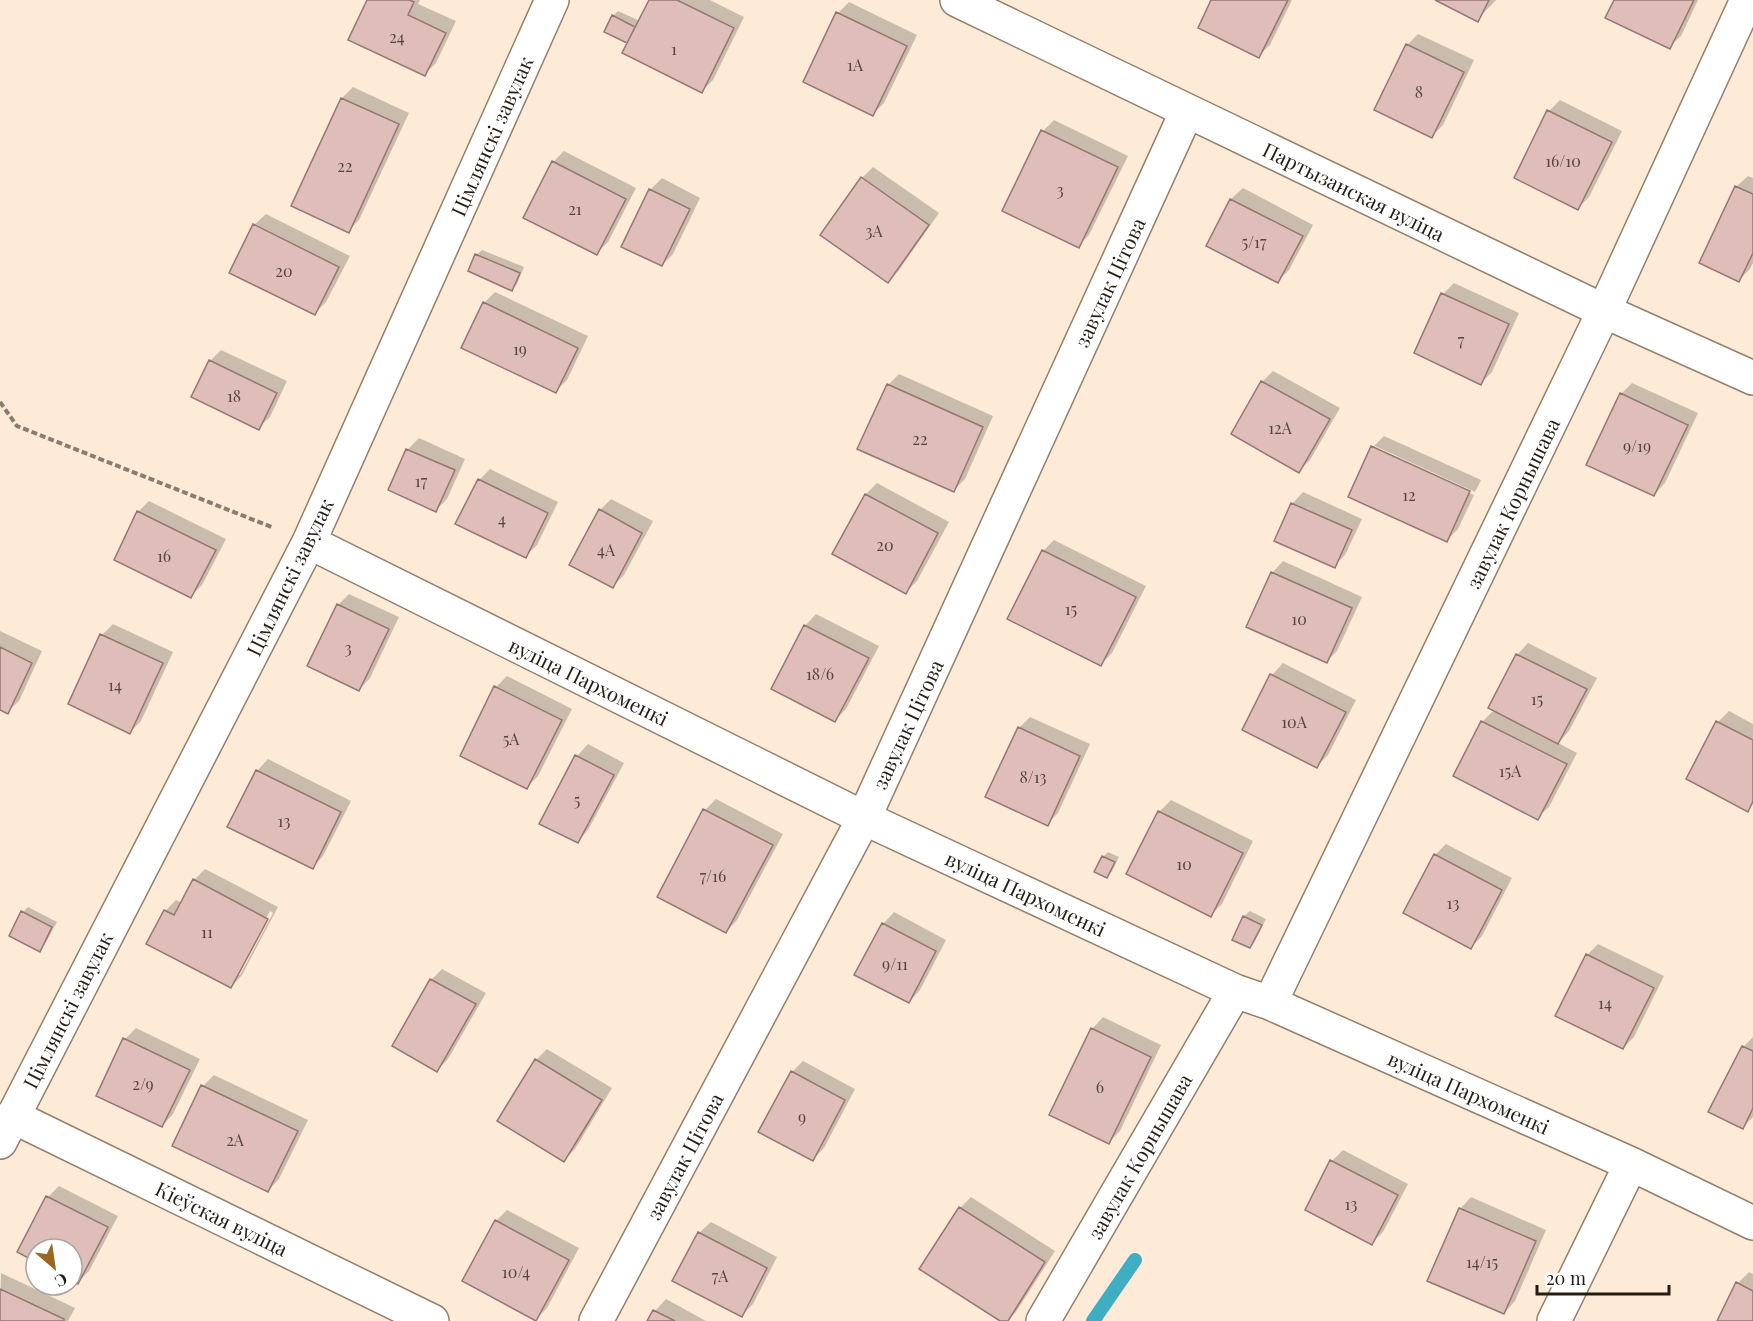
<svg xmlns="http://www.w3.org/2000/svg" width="1753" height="1321" viewBox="0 0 1753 1321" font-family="'Playfair Display',serif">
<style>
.shadow{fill:#0003;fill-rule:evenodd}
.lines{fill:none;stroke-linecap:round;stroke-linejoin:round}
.stream{stroke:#40aec2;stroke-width:14}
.building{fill:#dfbdb9;stroke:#957673;stroke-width:1.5}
.street-casing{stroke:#94806a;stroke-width:36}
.path{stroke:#8a7d6f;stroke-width:4;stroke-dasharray:6 3;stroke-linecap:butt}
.street{stroke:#fff;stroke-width:33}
.labels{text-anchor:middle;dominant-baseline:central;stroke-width:6;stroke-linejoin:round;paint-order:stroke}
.number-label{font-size:16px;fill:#54453d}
.street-label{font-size:20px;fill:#251d14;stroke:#fff}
</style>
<rect width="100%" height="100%" fill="#fdebd8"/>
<path class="shadow" d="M 369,0 L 420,0 L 418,4 L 456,21 L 436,63 L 425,74 Z
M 651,0 L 710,0 L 744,17 L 713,80 L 702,91 L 632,36 L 627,41 L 613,16 L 618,11 L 640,21 Z
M 1213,0 L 1292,0 L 1270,45 L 1258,56 Z
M 1439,0 L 1496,0 L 1477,20 Z
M 1615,0 L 1698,0 L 1681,36 L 1669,47 Z
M 849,2 L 917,35 L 884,103 L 873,114 L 805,81 L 838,13 Z
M 1418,34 L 1474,60 L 1443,125 L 1432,136 L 1407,45 Z
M 353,87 L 409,113 L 359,220 L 348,231 L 342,98 Z
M 1560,100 L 1622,131 L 1589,197 L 1578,208 L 1549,111 Z
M 1054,120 L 1128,156 L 1089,235 L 1078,246 L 1043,131 Z
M 564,151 L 636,188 L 608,242 L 597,253 L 553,162 Z
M 873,167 L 939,213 L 899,270 L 888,281 L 862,178 Z
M 1748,176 L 1753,178 L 1753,263 L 1750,269 L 1739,280 L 1736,187 Z
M 662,178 L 700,198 L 673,254 L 662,265 L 623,246 L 650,190 Z
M 1243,188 L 1313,225 L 1289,270 L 1278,281 L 1208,245 L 1231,199 Z
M 266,214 L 350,256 L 326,302 L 315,313 L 254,225 Z
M 482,250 L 524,267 L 517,284 L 512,289 L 476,255 Z
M 1454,283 L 1519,313 L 1492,372 L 1481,383 L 1443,294 Z
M 495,292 L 588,336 L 567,380 L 556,391 L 484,303 Z
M 221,350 L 287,381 L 270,417 L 258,428 L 210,361 Z
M 1273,371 L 1340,408 L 1310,460 L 1299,471 L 1262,382 Z
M 899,374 L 993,416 L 965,479 L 954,490 L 888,385 Z
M 1632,383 L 1698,413 L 1665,483 L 1654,495 L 1621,394 Z
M 1384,436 L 1481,480 L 1475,492 L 1375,446 L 1375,450 L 1474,495 L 1458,529 L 1447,540 L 1373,447 Z
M 419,438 L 465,459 L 447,499 L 436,510 L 390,489 L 408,449 Z
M 490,469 L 558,502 L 537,545 L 526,556 L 479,480 Z
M 877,483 L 949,522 L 917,581 L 906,592 L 834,554 L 866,494 Z
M 1303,492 L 1362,519 L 1345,555 L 1334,566 L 1292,504 Z
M 611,499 L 653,521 L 624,575 L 613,586 L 600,510 Z
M 149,501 L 226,539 L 202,585 L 191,596 L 138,512 Z
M 1054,540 L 1146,586 L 1112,653 L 1101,664 L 1043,551 Z
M 1283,561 L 1362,597 L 1337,651 L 1326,662 L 1272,573 Z
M 349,594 L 399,617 L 370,678 L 359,690 L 338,605 Z
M 816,614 L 879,646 L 846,709 L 835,720 L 773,688 L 805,626 Z
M 113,624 L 173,652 L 141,721 L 130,732 L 102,635 Z
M 0,631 L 42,651 L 19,701 L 7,712 L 0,709 Z
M 1528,643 L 1597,678 L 1569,731 L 1558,743 L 1577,753 L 1549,807 L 1537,818 L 1455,775 L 1483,721 L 1494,710 L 1517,655 Z
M 1283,663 L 1356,700 L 1328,755 L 1317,766 L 1244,729 L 1272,675 Z
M 507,676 L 572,709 L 538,776 L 527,787 L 496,687 Z
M 1729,711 L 1753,724 L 1753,804 L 1747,810 L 1718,722 Z
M 1030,717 L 1090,744 L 1058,813 L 1047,824 L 1019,728 Z
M 588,744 L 624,763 L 588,830 L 577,842 L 541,823 L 577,756 Z
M 268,759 L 351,801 L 323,856 L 312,868 L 257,771 Z
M 716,799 L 783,834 L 737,920 L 726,932 L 705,810 Z
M 1171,800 L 1253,841 L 1222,904 L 1211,915 L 1128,873 L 1159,812 Z
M 1446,844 L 1512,878 L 1482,936 L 1471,947 L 1435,855 Z
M 1108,852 L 1119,857 L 1112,871 L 1107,877 L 1103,857 Z
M 205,869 L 278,907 L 242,975 L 231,987 L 165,911 L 176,900 L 182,903 L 194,880 ZM 270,911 L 273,913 L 240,975 L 236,975 Z
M 28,907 L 57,922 L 45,944 L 40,950 L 23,912 Z
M 1250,911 L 1266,919 L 1255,941 L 1250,947 L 1234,939 L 1244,916 Z
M 894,912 L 946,940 L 920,990 L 909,1002 L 856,974 L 883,924 Z
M 1598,944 L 1664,976 L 1634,1037 L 1623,1048 L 1587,955 Z
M 442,969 L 486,993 L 448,1059 L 437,1070 L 431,980 Z
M 1103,1017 L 1161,1045 L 1120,1131 L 1109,1142 L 1051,1114 L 1092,1029 Z
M 136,1028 L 200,1059 L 173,1114 L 162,1126 L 125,1039 Z
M 1753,1037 L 1753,1117 L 1742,1128 L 1743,1047 Z
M 547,1049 L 612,1088 L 575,1149 L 564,1160 L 536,1060 Z
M 803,1061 L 855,1089 L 824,1148 L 813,1159 L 792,1072 Z
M 214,1075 L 308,1120 L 279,1179 L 268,1191 L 174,1145 L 203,1086 Z
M 1343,1150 L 1408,1184 L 1383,1232 L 1372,1243 L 1332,1161 Z
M 59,1186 L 118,1216 L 89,1271 L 78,1282 L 72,1279 L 72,1249 L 36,1249 L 36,1260 L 19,1252 L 48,1197 Z
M 971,1197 L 1055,1251 L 1016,1312 L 1007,1321 L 1003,1321 L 960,1208 Z
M 1471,1197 L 1546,1230 L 1515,1301 L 1504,1313 L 1460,1209 Z
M 507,1210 L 579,1248 L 547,1308 L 536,1319 L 496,1221 Z
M 711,1222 L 777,1257 L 753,1304 L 742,1315 L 699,1233 Z
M 1749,1272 L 1753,1274 L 1753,1321 L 1718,1321 L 1738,1283 Z
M 1,1273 L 75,1308 L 68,1321 L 0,1321 Z
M 666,1299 L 706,1321 L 649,1321 L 655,1311 Z"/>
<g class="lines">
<path class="stream" d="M 1093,1321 L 1135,1260"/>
</g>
<path class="building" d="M 367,0 L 409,0 L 414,2 L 408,15 L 446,33 L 425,76 L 348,40 Z
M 649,0 L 677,0 L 734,28 L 702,93 L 622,53 Z
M 1211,0 L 1288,0 L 1259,58 L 1198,28 Z
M 1435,0 L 1489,0 L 1478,22 Z
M 1614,0 L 1694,0 L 1670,49 L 1605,18 Z
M 836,12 L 907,46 L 873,116 L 803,82 Z
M 612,15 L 635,27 L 627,43 L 604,32 Z
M 1406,44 L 1464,72 L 1432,138 L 1374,110 Z
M 341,98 L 399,124 L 349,233 L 291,206 Z
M 1547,110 L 1612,142 L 1578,210 L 1514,178 Z
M 1041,130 L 1118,167 L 1079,248 L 1002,211 Z
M 552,161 L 626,199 L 597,255 L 523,218 Z
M 861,177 L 929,225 L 888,283 L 820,235 Z
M 1735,186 L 1753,194 L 1753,253 L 1739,282 L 1699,263 Z
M 649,189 L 690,209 L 662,266 L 621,247 Z
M 1230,199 L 1303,236 L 1278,283 L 1206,246 Z
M 253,224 L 339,267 L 315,315 L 229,273 Z
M 475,254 L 520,273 L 512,291 L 468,271 Z
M 1441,293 L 1509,324 L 1481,385 L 1414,353 Z
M 483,302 L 578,348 L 556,393 L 461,348 Z
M 209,360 L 277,393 L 259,430 L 191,397 Z
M 1261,381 L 1330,419 L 1299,473 L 1231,434 Z
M 887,384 L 983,427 L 954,492 L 857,449 Z
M 1620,393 L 1688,425 L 1654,496 L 1586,465 Z
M 1371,446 L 1470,491 L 1447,542 L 1348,497 Z
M 406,449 L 455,470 L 436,512 L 388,490 Z
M 478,479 L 548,513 L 526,558 L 455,524 Z
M 865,494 L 938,533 L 906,594 L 832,554 Z
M 1291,503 L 1352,530 L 1335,568 L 1274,541 Z
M 599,509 L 642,533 L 613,588 L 569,565 Z
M 137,511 L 216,550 L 191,598 L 114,560 Z
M 1042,550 L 1136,597 L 1101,666 L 1007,619 Z
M 1271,572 L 1352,608 L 1327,663 L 1246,627 Z
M 337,604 L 389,629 L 359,691 L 307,666 Z
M 804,625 L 869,658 L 835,722 L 771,689 Z
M 100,634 L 163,663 L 130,734 L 68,704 Z
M 0,647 L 32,663 L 8,714 L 0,710 Z
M 1516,654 L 1587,689 L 1558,744 L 1488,708 Z
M 1270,674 L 1346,712 L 1317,768 L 1242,730 Z
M 494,686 L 562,720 L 527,789 L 460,756 Z
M 1481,721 L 1567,764 L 1538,820 L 1453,776 Z
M 1716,721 L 1753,740 L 1753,801 L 1748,812 L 1686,779 Z
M 1018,727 L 1080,756 L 1048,826 L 985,797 Z
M 575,755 L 614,775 L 578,843 L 539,824 Z
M 256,770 L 341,812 L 313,869 L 227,827 Z
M 703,809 L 773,845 L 726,933 L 657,897 Z
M 1158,811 L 1243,853 L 1211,917 L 1126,874 Z
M 1434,854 L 1502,890 L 1471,949 L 1403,913 Z
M 1102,856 L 1115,862 L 1107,878 L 1094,872 Z
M 193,879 L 268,919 L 231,988 L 146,944 L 164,910 L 174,915 Z
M 21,911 L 52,927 L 40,952 L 9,936 Z
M 1243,916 L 1262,925 L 1250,948 L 1232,940 Z
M 882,923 L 936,951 L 909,1003 L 854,975 Z
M 1586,954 L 1654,988 L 1623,1049 L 1555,1016 Z
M 430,979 L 476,1004 L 437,1072 L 392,1046 Z
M 1091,1028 L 1151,1057 L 1109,1144 L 1049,1115 Z
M 123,1038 L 190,1070 L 162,1127 L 96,1096 Z
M 1742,1046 L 1753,1051 L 1753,1108 L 1743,1129 L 1708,1112 Z
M 535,1059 L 602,1100 L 564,1162 L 497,1121 Z
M 791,1071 L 845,1100 L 813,1161 L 758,1132 Z
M 201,1085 L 298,1131 L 268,1192 L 172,1146 Z
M 1330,1160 L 1398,1195 L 1372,1245 L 1305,1210 Z
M 46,1196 L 108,1227 L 78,1284 L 72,1281 L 72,1249 L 36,1249 L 36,1262 L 17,1252 Z
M 959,1207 L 1045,1262 L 1008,1321 L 1000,1321 L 919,1269 Z
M 1459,1208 L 1536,1241 L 1504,1314 L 1427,1281 Z
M 495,1220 L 569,1260 L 536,1321 L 462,1281 Z
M 698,1232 L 767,1268 L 742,1317 L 672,1281 Z
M 1736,1282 L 1753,1291 L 1753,1321 L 1717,1321 Z
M 0,1289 L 64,1319 L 64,1321 L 0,1321 Z
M 653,1310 L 675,1321 L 647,1321 Z"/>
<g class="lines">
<g class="street-casing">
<path id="street" d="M 957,0 L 1604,311 L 1753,378
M 309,542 L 864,818 L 1235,991 L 1270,1003 L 1631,1164 L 1753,1223
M 1270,1003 L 1604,311 L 1747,0
M 12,1116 L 432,1321
M 0,1142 L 309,542 L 552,0
M 596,1321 L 864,818 L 1187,111
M 1043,1321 L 1235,991
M 1554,1321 L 1631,1164"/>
</g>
<path class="path" d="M 0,402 L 17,426 L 274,528"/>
<use href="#street" class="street"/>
</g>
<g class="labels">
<g class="number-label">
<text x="397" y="36">24</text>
<text x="674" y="48">1</text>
<text x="855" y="64">1А</text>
<text x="1419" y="91">8</text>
<text x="1563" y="160">16/10</text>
<text x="345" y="165">22</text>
<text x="1060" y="189">3</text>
<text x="575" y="208">21</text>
<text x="874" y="230">3А</text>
<text x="1254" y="241">5/17</text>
<text x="284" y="270">20</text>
<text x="1461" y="339">7</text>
<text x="520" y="348">19</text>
<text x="234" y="395">18</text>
<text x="1280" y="427">12А</text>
<text x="920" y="438">22</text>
<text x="1637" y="445">9/19</text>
<text x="421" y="480">17</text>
<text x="1409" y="494">12</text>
<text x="502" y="518">4</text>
<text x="885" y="544">20</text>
<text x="606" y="549">4А</text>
<text x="164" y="555">16</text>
<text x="1071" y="608">15</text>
<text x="1299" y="618">10</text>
<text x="348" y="647">3</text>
<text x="820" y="673">18/6</text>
<text x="115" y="684">14</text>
<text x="1537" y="698">15</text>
<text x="1294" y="721">10А</text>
<text x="511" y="738">5А</text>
<text x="1510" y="770">15А</text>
<text x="1033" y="776">8/13</text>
<text x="577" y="799">5</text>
<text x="284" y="820">13</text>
<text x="1184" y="863">10</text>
<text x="713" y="875">7/16</text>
<text x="1453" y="902">13</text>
<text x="207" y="931">11</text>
<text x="895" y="963">9/11</text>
<text x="1605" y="1002">14</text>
<text x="143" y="1083">2/9</text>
<text x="1100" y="1086">6</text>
<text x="802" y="1116">9</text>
<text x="235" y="1139">2А</text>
<text x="1351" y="1203">13</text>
<text x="1482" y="1261">14/15</text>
<text x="516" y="1271">10/4</text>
<text x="720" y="1275">7А</text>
</g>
<g class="street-label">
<text transform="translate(491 136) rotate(-66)">Цімлянскі завулак</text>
<text transform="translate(1354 191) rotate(26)">Партызанская вуліца</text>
<text transform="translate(1109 282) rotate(-65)">завулак Цітова</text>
<text transform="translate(1512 503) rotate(-64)">завулак Корнышава</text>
<text transform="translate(289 577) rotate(-64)">Цімлянскі завулак</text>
<text transform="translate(589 681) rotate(26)">вуліца Пархоменкі</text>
<text transform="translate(907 724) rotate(-65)">завулак Цітова</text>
<text transform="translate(1026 893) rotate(25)">вуліца Пархоменкі</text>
<text transform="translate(67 1010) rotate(-63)">Цімлянскі завулак</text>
<text transform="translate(1469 1092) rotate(24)">вуліца Пархоменкі</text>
<text transform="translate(684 1156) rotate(-62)">завулак Цітова</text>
<text transform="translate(1139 1156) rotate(-60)">завулак Корнышава</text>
<text transform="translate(222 1218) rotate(26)">Кіеўская вуліца</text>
</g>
</g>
<g transform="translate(54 1267) rotate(151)"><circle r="28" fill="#ffffff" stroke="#a8a5a1" stroke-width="1.5"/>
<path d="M0-4.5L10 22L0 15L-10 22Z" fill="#9d6621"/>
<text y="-9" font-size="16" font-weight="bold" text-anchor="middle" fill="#251d14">С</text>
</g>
<path d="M1537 1285v9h132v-9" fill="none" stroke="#251d14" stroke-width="3"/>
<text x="1546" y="1285" font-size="18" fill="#251d14" stroke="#ffffff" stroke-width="4.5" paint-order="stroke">20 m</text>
</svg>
